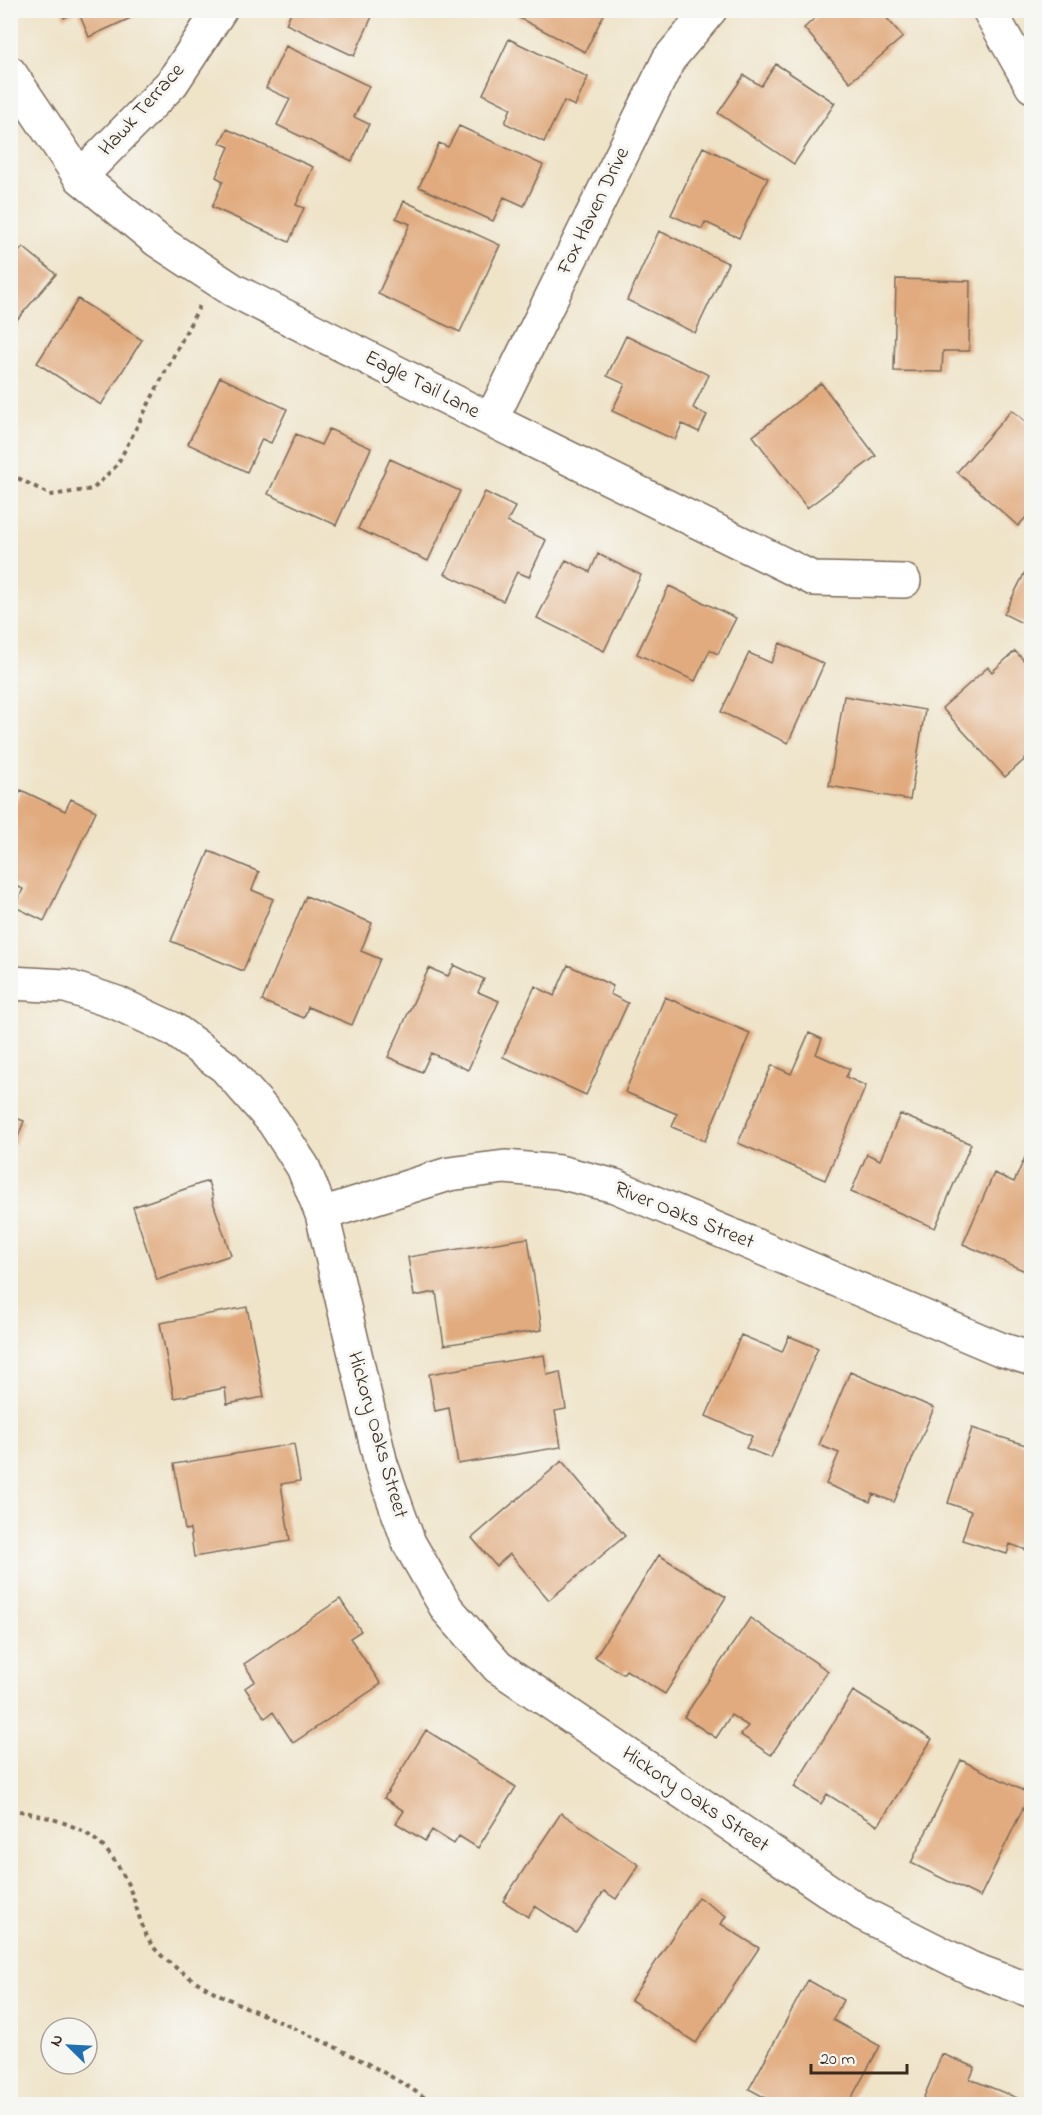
<svg xmlns="http://www.w3.org/2000/svg" width="1042" height="2115" viewBox="0 0 1042 2115" font-family="'Indie Flower',sans-serif">
<style>
.building{fill:#e1ab7f}
.lines{fill:none;stroke-linecap:round;stroke-linejoin:round}
.minor-casing{stroke:#7a6b5a;stroke-width:36}
.path{stroke:#7a6b5a;stroke-width:4;stroke-dasharray:4.5 4.5;stroke-linecap:butt}
.minor{stroke:#fff;stroke-width:33}
.labels{text-anchor:middle;dominant-baseline:central;stroke-width:6;stroke-linejoin:round;paint-order:stroke}
.street-label{font-size:21px;fill:#3b2a1e;stroke:#f6f6f2}
</style>
<rect width="100%" height="100%" fill="#f6f6f2"/>
<filter id="ink" filterUnits="userSpaceOnUse"><feTurbulence type="fractalNoise" baseFrequency=".0167" numOctaves="2"/><feDisplacementMap in="SourceGraphic" scale="12" xChannelSelector="R" yChannelSelector="G"/><feConvolveMatrix kernelMatrix="1 2 1 2 8 2 1 2 1" color-interpolation-filters="sRGB"/></filter>
<filter id="wash" filterUnits="userSpaceOnUse"><feTurbulence type="fractalNoise" baseFrequency=".008" numOctaves="4" result="noise"/><feDisplacementMap in="SourceGraphic" scale="24" xChannelSelector="R" yChannelSelector="G"/><feGaussianBlur stdDeviation="1.35" result="paint"/><feColorMatrix in="noise" values="0 0 0 0 0 0 0 0 0 0 0 0 0 0 0 0 0 1.4 0 .05"/><feComposite in="paint" operator="in"/></filter>
<g filter="url(#wash)">
<rect width="100%" height="100%" fill="#efe3c8"/>
<g id="blocks">
<path class="building" d="M 61,10 L 148,10 L 89,37 L 78,11 L 64,18 Z
M 292,10 L 375,10 L 354,56 L 286,24 Z
M 521,10 L 606,10 L 585,52 L 517,17 Z
M 824,10 L 880,10 L 903,37 L 850,82 L 804,28 Z
M 509,39 L 588,77 L 575,106 L 564,101 L 544,142 L 505,123 L 511,108 L 483,94 Z
M 286,46 L 369,86 L 354,117 L 369,124 L 352,161 L 277,125 L 290,99 L 266,88 Z
M 776,64 L 835,103 L 794,164 L 718,113 L 744,75 L 761,86 Z
M 459,126 L 543,165 L 524,206 L 504,197 L 493,221 L 419,187 L 439,143 L 448,147 Z
M 227,129 L 313,167 L 296,205 L 304,208 L 289,242 L 212,207 L 223,181 L 216,177 L 229,147 L 220,143 Z
M 703,147 L 768,178 L 739,238 L 705,222 L 702,229 L 671,215 Z
M 404,201 L 500,245 L 460,332 L 378,294 L 410,224 L 396,218 Z
M 659,231 L 728,263 L 695,333 L 627,300 Z
M 23,247 L 56,274 L 10,328 L 10,262 Z
M 896,279 L 970,281 L 969,351 L 943,351 L 942,372 L 894,371 Z
M 78,299 L 142,340 L 101,405 L 37,363 Z
M 626,336 L 709,375 L 693,408 L 707,415 L 699,432 L 682,424 L 675,440 L 612,411 L 625,384 L 607,376 Z
M 220,377 L 287,409 L 271,443 L 262,439 L 247,472 L 188,444 Z
M 821,383 L 876,456 L 807,508 L 753,436 Z
M 1012,410 L 1032,427 L 1032,511 L 1018,526 L 957,472 Z
M 329,429 L 371,448 L 336,525 L 268,494 L 296,434 L 321,445 Z
M 390,459 L 460,491 L 428,561 L 358,529 Z
M 485,492 L 515,507 L 507,522 L 546,540 L 529,577 L 517,572 L 503,601 L 445,574 Z
M 598,554 L 641,575 L 604,651 L 537,618 L 566,560 L 590,572 Z
M 1032,558 L 1032,628 L 1004,614 Z
M 669,586 L 736,618 L 718,654 L 710,650 L 695,681 L 637,654 Z
M 780,643 L 824,664 L 788,743 L 721,712 L 749,653 L 771,663 Z
M 1015,651 L 1032,669 L 1032,753 L 1005,777 L 942,708 L 988,667 L 992,672 Z
M 844,696 L 925,710 L 910,800 L 829,786 Z
M 21,790 L 65,811 L 71,799 L 96,811 L 44,921 L 15,907 L 23,889 L 10,883 L 10,813 Z
M 209,851 L 259,872 L 252,890 L 273,899 L 243,971 L 171,941 Z
M 306,896 L 372,923 L 361,951 L 380,959 L 352,1025 L 308,1007 L 304,1018 L 262,1001 Z
M 454,965 L 484,979 L 478,992 L 499,1001 L 468,1070 L 431,1053 L 422,1072 L 388,1057 L 429,968 L 448,976 Z
M 568,965 L 613,986 L 610,994 L 628,1003 L 586,1095 L 503,1057 L 535,986 L 554,996 Z
M 665,997 L 750,1033 L 705,1141 L 672,1127 L 677,1114 L 625,1092 Z
M 809,1033 L 822,1039 L 816,1054 L 850,1069 L 846,1077 L 866,1086 L 825,1180 L 738,1143 L 772,1065 L 791,1074 Z
M 900,1114 L 971,1144 L 935,1228 L 851,1192 L 867,1154 L 880,1160 Z
M 10,1116 L 24,1121 L 15,1145 L 10,1143 Z
M 1027,1153 L 1032,1155 L 1032,1274 L 963,1244 L 994,1173 L 1014,1182 Z
M 208,1181 L 213,1198 L 212,1199 L 231,1255 L 157,1280 L 133,1207 Z
M 528,1238 L 542,1330 L 444,1345 L 436,1292 L 414,1296 L 408,1257 Z
M 247,1307 L 264,1397 L 227,1404 L 225,1388 L 174,1398 L 160,1323 Z
M 741,1335 L 782,1352 L 789,1336 L 818,1348 L 771,1458 L 746,1448 L 752,1436 L 706,1416 Z
M 544,1355 L 547,1375 L 560,1372 L 566,1409 L 555,1411 L 561,1447 L 458,1464 L 449,1408 L 435,1411 L 429,1374 Z
M 850,1372 L 934,1408 L 894,1502 L 873,1494 L 870,1502 L 826,1484 L 839,1453 L 819,1445 Z
M 972,1428 L 1032,1447 L 1032,1543 L 1029,1551 L 1010,1544 L 1007,1554 L 962,1540 L 971,1511 L 948,1503 Z
M 294,1444 L 300,1481 L 281,1484 L 290,1541 L 194,1557 L 190,1529 L 185,1530 L 174,1464 Z
M 562,1461 L 625,1536 L 549,1600 L 510,1554 L 496,1566 L 472,1538 Z
M 659,1555 L 726,1597 L 665,1694 L 626,1670 L 623,1674 L 595,1657 Z
M 340,1599 L 361,1631 L 350,1638 L 381,1684 L 293,1743 L 273,1712 L 265,1718 L 245,1688 L 255,1681 L 244,1664 Z
M 750,1618 L 828,1671 L 771,1755 L 741,1735 L 748,1726 L 731,1715 L 716,1738 L 684,1717 Z
M 853,1691 L 932,1739 L 878,1826 L 827,1794 L 821,1804 L 794,1787 Z
M 426,1730 L 516,1787 L 478,1848 L 459,1836 L 454,1844 L 432,1830 L 425,1841 L 396,1823 L 404,1811 L 384,1798 Z
M 961,1760 L 1030,1794 L 980,1897 L 911,1863 Z
M 561,1813 L 639,1865 L 616,1899 L 604,1891 L 576,1933 L 535,1906 L 528,1917 L 503,1901 Z
M 698,1897 L 726,1916 L 721,1924 L 759,1948 L 696,2043 L 631,2000 Z
M 808,1980 L 843,2000 L 833,2020 L 880,2046 L 848,2104 L 777,2104 L 749,2089 Z
M 942,2054 L 975,2067 L 970,2079 L 1025,2101 L 1023,2104 L 921,2104 Z"/>
</g>
</g>
<g filter="url(#ink)">
<use href="#blocks" fill-opacity="0" stroke="#7a6b5a" stroke-width="1.5"/>
<g class="lines">
<g class="minor-casing">
<path id="minor" d="M 989,10 L 1032,86
M 10,73 L 80,177 L 158,241 L 233,290 L 491,420 L 814,579 L 904,581
M 80,177 L 172,83 L 220,10
M 491,420 L 669,59 L 710,10
M 10,983 L 66,986 L 117,1003 L 173,1029 L 225,1067 L 273,1121 L 303,1167 L 322,1214 L 381,1464 L 409,1543 L 447,1609 L 498,1667 L 863,1914 L 972,1969 L 1032,1991
M 322,1214 L 449,1174 L 505,1167 L 559,1172 L 615,1186 L 1000,1349 L 1032,1359"/>
</g>
<path class="path" d="M 10,474 L 51,495 L 93,489 L 117,465 L 200,305
M 10,1809 C 75,1822 110,1833 134,1900 C 141,1922 145,1941 162,1956 C 199,1990 245,2006 289,2026 C 339,2048 390,2073 434,2104"/>
<use href="#minor" class="minor"/>
</g>
</g>
<g class="labels">
<g class="street-label">
<text transform="translate(142 110) rotate(-48)">Hawk Terrace</text>
<text transform="translate(594 211) rotate(-64)">Fox Haven Drive</text>
<text transform="translate(422 385) rotate(27)">Eagle Tail Lane</text>
<text transform="translate(684 1216) rotate(22)">River Oaks Street</text>
<text transform="translate(377 1435) rotate(74)">Hickory Oaks Street</text>
<text transform="translate(695 1800) rotate(34)">Hickory Oaks Street</text>
</g>
</g>
<rect width="1042" height="2115" fill="none" stroke="#f6f6f2" stroke-width="36"/>
<g transform="translate(69 2046) rotate(294)"><circle r="28" fill="#f6f6f2" stroke="#aba49d" stroke-width="1.5"/>
<path d="M0-4.5L10 22L0 15L-10 22Z" fill="#1f6fb2"/>
<text y="-9" font-size="16" font-weight="bold" text-anchor="middle" fill="#3b2a1e">N</text>
</g>
<path d="M811 2064v9h96v-9" fill="none" stroke="#3b2a1e" stroke-width="3"/>
<text x="820" y="2064" font-size="18" fill="#3b2a1e" stroke="#f6f6f2" stroke-width="4.5" paint-order="stroke">20 m</text>
</svg>
